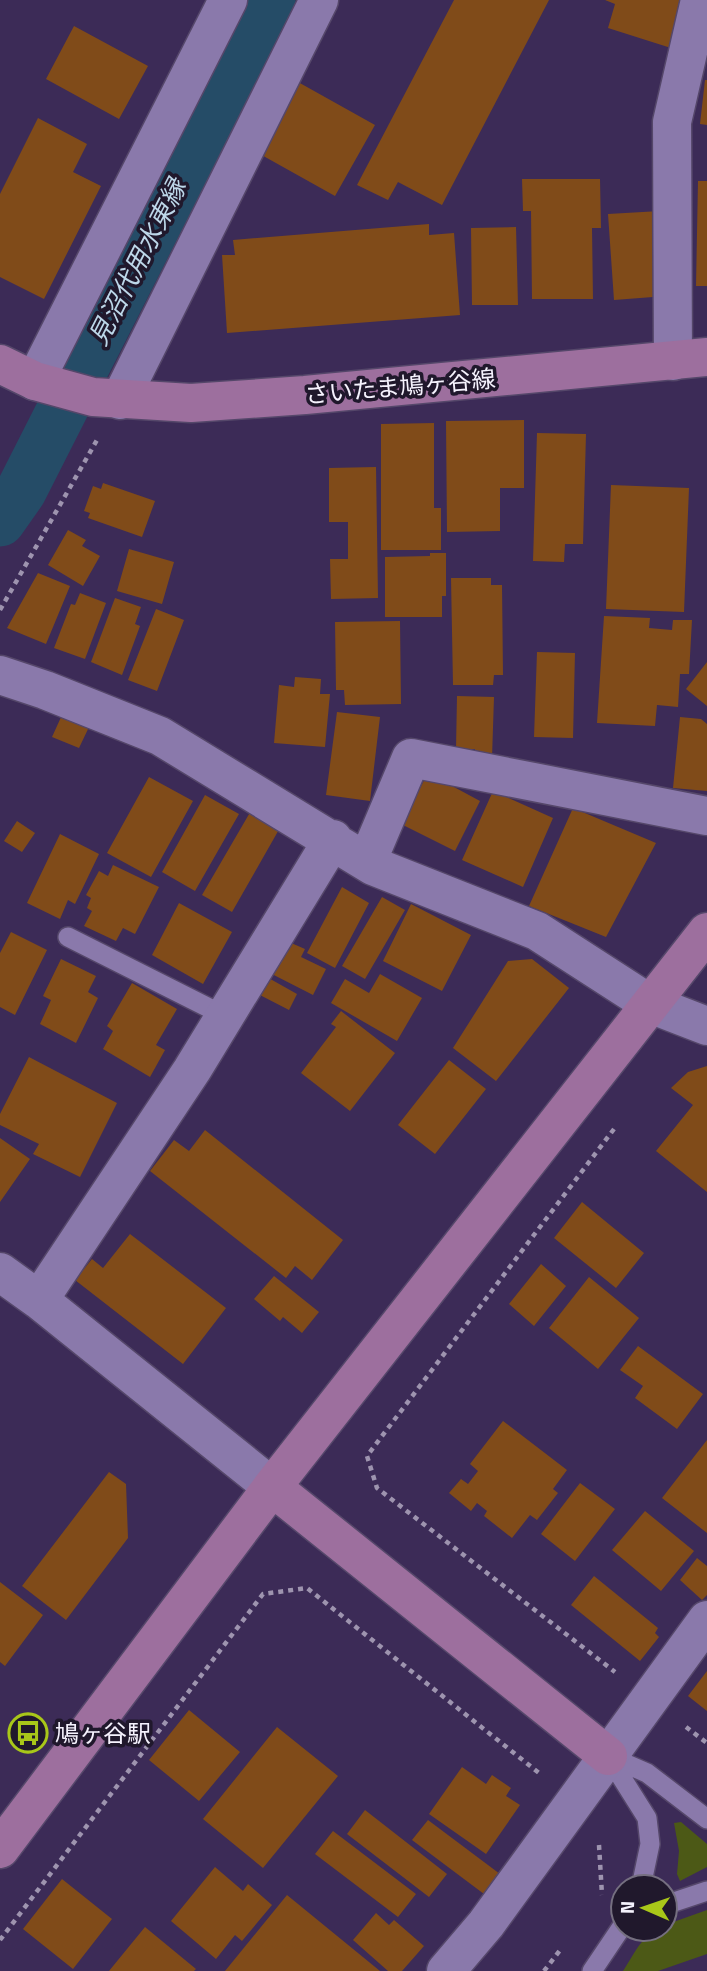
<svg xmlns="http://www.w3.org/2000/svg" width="707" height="1971" viewBox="0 0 707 1971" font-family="'Titillium Web','Noto Sans JP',sans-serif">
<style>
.grass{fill:#4c5916}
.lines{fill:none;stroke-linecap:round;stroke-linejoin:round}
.canal{stroke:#254c67;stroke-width:51}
.building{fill:#804b19}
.lane-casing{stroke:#55476a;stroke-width:22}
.street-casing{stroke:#55476a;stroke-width:41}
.secondary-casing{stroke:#55476a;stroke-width:41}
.path{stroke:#9e94af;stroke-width:4.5;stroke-dasharray:5 5;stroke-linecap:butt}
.lane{stroke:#8a79ab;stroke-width:19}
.street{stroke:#8a79ab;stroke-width:38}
.secondary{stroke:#9d6f9e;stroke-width:38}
.labels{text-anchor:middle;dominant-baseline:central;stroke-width:7;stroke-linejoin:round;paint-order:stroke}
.street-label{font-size:24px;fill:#f5f2fd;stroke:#20182c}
.poi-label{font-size:24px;fill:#f5f2fd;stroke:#20182c;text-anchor:start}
.water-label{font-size:26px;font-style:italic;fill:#bdd7e9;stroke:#20182c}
</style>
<rect width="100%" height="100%" fill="#3c2b57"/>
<path class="grass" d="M 681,1822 L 707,1844 L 707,1867 L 680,1881 L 677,1874 L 679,1851 L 674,1823 Z
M 707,1910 L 707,1954 L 658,1971 L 623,1971 C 634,1955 644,1929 665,1929 L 665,1925 Z"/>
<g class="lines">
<path class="canal" d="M 0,521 L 21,491 L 270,0"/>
</g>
<path class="building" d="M 454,0 L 549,0 L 442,205 L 398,182 L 388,200 L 357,185 Z
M 605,0 L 685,0 L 671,48 L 608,28 L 615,4 Z
M 74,26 L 148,66 L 119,119 L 46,79 Z
M 705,80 L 707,80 L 707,125 L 700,124 Z
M 298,82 L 375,125 L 335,196 L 258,153 Z
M 38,118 L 87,144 L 73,172 L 101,186 L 44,299 L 0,277 L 0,194 Z
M 522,179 L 600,179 L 601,228 L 592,228 L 593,299 L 532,299 L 531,211 L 523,211 Z
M 698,181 L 707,181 L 707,286 L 696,286 Z
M 660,211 L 666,296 L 614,300 L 608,214 Z
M 429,224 L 429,235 L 454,233 L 460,315 L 227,333 L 222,255 L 235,255 L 233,240 Z
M 516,227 L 518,305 L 472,305 L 471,228 Z
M 524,420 L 524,488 L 500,488 L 500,531 L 447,532 L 446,421 Z
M 434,423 L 434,508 L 441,508 L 441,550 L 381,550 L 381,424 Z
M 537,433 L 586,434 L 583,544 L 565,544 L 564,562 L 533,561 Z
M 376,467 L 378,598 L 331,599 L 330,559 L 348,559 L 348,522 L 329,522 L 329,468 Z
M 103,483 L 155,501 L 142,537 L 88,518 L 90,513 L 84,511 L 93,486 L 101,489 Z
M 611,485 L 689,488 L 684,612 L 606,609 Z
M 68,530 L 86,540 L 82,546 L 100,556 L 83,586 L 48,565 Z
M 129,549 L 174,562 L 162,604 L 117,591 Z
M 430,553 L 446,553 L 446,596 L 442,596 L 442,617 L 385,617 L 385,557 L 430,556 Z
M 38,573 L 70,586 L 46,644 L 7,628 Z
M 451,578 L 491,578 L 491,585 L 502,585 L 503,675 L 494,675 L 493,685 L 453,685 Z
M 80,593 L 106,603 L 85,659 L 54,648 L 71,604 L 75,605 Z
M 115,598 L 141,607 L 135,624 L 140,626 L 122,675 L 91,662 Z
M 156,609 L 184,620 L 157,691 L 128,680 Z
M 604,616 L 650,618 L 649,628 L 672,630 L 673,620 L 692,620 L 689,674 L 680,674 L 678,707 L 657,705 L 655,726 L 597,723 Z
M 400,621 L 401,704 L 345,705 L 344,690 L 336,690 L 335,622 Z
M 537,652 L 575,653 L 573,738 L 534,737 Z
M 707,662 L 707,706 L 686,689 Z
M 295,677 L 321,679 L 320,694 L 330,694 L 325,747 L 274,743 L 279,685 L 294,687 Z
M 457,696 L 494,697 L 492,758 L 474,758 L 475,749 L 456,749 Z
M 337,712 L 380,717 L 370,801 L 326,795 Z
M 62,715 L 89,727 L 79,748 L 52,737 Z
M 680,717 L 701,719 L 707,724 L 707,791 L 673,788 Z
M 428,773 L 480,801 L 455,851 L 401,824 Z
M 149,777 L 193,801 L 151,877 L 107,853 Z
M 493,791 L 553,818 L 523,887 L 462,860 Z
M 205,795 L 239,814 L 195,891 L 162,872 Z
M 573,808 L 656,843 L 606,937 L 529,906 Z
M 252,809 L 281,826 L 232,912 L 202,895 Z
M 17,821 L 35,833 L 22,852 L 4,841 Z
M 60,834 L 99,854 L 75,904 L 68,900 L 60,919 L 27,903 Z
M 113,865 L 159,887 L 135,934 L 123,928 L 116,941 L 84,926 L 92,911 L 87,908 L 91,898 L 86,895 L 99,871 L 108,876 Z
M 342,887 L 369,903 L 335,968 L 307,953 Z
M 382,897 L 405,910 L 365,979 L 342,966 Z
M 179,903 L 232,932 L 203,984 L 152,955 Z
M 411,904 L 471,935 L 442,991 L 383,961 Z
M 11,932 L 47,950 L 15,1015 L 0,1007 L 0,953 Z
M 282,939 L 305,949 L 301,957 L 326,969 L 313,995 L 266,971 Z
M 61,959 L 96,976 L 88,992 L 98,998 L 76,1043 L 40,1024 L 51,1000 L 43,996 Z
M 532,959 L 569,988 L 496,1081 L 453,1048 L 508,961 Z
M 380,974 L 422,998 L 397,1041 L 331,1003 L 345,979 L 369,993 Z
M 265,976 L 297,994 L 289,1010 L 256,993 Z
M 132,983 L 177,1009 L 156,1045 L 165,1050 L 150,1077 L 103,1049 L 113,1031 L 107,1026 Z
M 341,1011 L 395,1053 L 350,1111 L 301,1073 L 336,1027 L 331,1024 Z
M 29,1057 L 117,1103 L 80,1177 L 33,1154 L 39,1144 L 0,1125 L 0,1114 Z
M 449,1060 L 486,1089 L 435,1154 L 398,1125 Z
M 707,1066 L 707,1192 L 656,1151 L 693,1105 L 671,1088 L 688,1072 Z
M 205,1130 L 343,1240 L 312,1280 L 295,1266 L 286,1278 L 150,1171 L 174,1140 L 189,1151 Z
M 0,1138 L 30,1159 L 0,1202 Z
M 582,1202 L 644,1253 L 616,1288 L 554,1238 Z
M 130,1234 L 226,1308 L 183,1364 L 75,1280 L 92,1259 L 103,1268 Z
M 541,1264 L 566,1286 L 534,1326 L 509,1304 Z
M 274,1276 L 319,1312 L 302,1333 L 283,1317 L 280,1321 L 254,1299 Z
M 589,1277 L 639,1318 L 598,1369 L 549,1328 Z
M 638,1346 L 703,1394 L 677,1429 L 635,1398 L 643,1386 L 620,1370 Z
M 503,1421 L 567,1470 L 553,1489 L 558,1493 L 537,1520 L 530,1515 L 512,1538 L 484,1516 L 487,1511 L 477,1503 L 471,1511 L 449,1493 L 461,1479 L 468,1484 L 478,1471 L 470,1464 Z
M 707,1440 L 707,1533 L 662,1498 Z
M 109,1472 L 126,1484 L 128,1538 L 66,1620 L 22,1586 Z
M 580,1483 L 615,1509 L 575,1561 L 541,1534 Z
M 645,1511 L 694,1551 L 661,1591 L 612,1550 Z
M 697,1558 L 707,1566 L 707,1595 L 702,1600 L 680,1580 Z
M 594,1576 L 658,1628 L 655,1633 L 659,1637 L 640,1661 L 571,1605 Z
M 0,1582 L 43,1615 L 5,1666 L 0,1662 Z
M 707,1671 L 707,1711 L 688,1696 Z
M 189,1710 L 240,1752 L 199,1801 L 149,1760 Z
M 277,1727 L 338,1776 L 263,1868 L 203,1819 Z
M 462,1767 L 486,1784 L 492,1775 L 511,1788 L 506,1796 L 520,1805 L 486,1854 L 429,1814 Z
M 365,1810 L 447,1874 L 429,1897 L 347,1834 Z
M 428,1820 L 504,1877 L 488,1897 L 412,1840 Z
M 333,1831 L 416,1894 L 398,1917 L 315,1854 Z
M 215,1867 L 243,1891 L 248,1884 L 272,1905 L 242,1941 L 235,1935 L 216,1959 L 171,1921 Z
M 62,1879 L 112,1919 L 73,1969 L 23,1929 Z
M 287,1895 L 380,1971 L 225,1971 Z
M 376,1913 L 389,1925 L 394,1920 L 424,1946 L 402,1971 L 388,1971 L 353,1940 Z
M 145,1927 L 196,1969 L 194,1971 L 109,1971 Z"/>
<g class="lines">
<g class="lane-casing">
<path id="lane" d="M 68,937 L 225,1016
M 608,1756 L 647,1818 L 650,1844 L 641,1887
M 608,1756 L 647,1773 L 707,1819
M 665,1905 L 707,1891
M 592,1971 L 623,1925"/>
</g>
<g class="street-casing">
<path id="street" d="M 673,361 L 672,122 L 700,0
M 35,381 L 228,0
M 120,400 L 319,0
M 0,675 L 45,690 L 160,736 L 373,866 L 537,931 L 650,1004 L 707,1026
M 367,862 L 411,758 L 707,816
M 0,1272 L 39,1300 L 272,1487
M 39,1300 L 192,1070 L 333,839
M 446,1971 L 486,1924 L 707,1620"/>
</g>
<g class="secondary-casing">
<path id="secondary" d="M 0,364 L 35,381 L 93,397 L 191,403 L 305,395 L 707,357
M 272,1487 L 608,1756
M 0,1849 L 272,1487 L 707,932"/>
</g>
<path class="path" d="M 0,610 L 97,440
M 614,1129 L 367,1456 L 377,1488 L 615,1672
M 686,1727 L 707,1743
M 599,1845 L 602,1895
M 0,1940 L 263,1594 L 307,1588 L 539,1773
M 544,1971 L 561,1949"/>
<use href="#lane" class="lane"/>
<use href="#street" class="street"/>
<use href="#secondary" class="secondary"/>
</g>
<defs>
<g id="bus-ring" transform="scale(2.0125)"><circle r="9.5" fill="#20182c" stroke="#a9c719" stroke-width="1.5"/><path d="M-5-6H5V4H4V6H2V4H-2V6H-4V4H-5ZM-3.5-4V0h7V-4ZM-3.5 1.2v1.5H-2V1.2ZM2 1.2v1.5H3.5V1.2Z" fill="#a9c719"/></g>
</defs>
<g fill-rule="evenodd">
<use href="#bus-ring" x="28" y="1733"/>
</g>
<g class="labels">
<g class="street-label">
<text transform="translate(400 386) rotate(-5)">さいたま鳩ヶ谷線</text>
</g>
<g class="poi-label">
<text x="55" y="1733">鳩ヶ谷駅</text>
</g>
<g class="water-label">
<text transform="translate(137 262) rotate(-63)">見沼代用水東縁</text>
</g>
</g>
<g transform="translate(644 1908) rotate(272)"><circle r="33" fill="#20182c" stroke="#756f80" stroke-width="2"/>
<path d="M0-5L12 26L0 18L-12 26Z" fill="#a9c719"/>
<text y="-10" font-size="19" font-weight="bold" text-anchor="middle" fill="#f5f2fd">N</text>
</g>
</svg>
